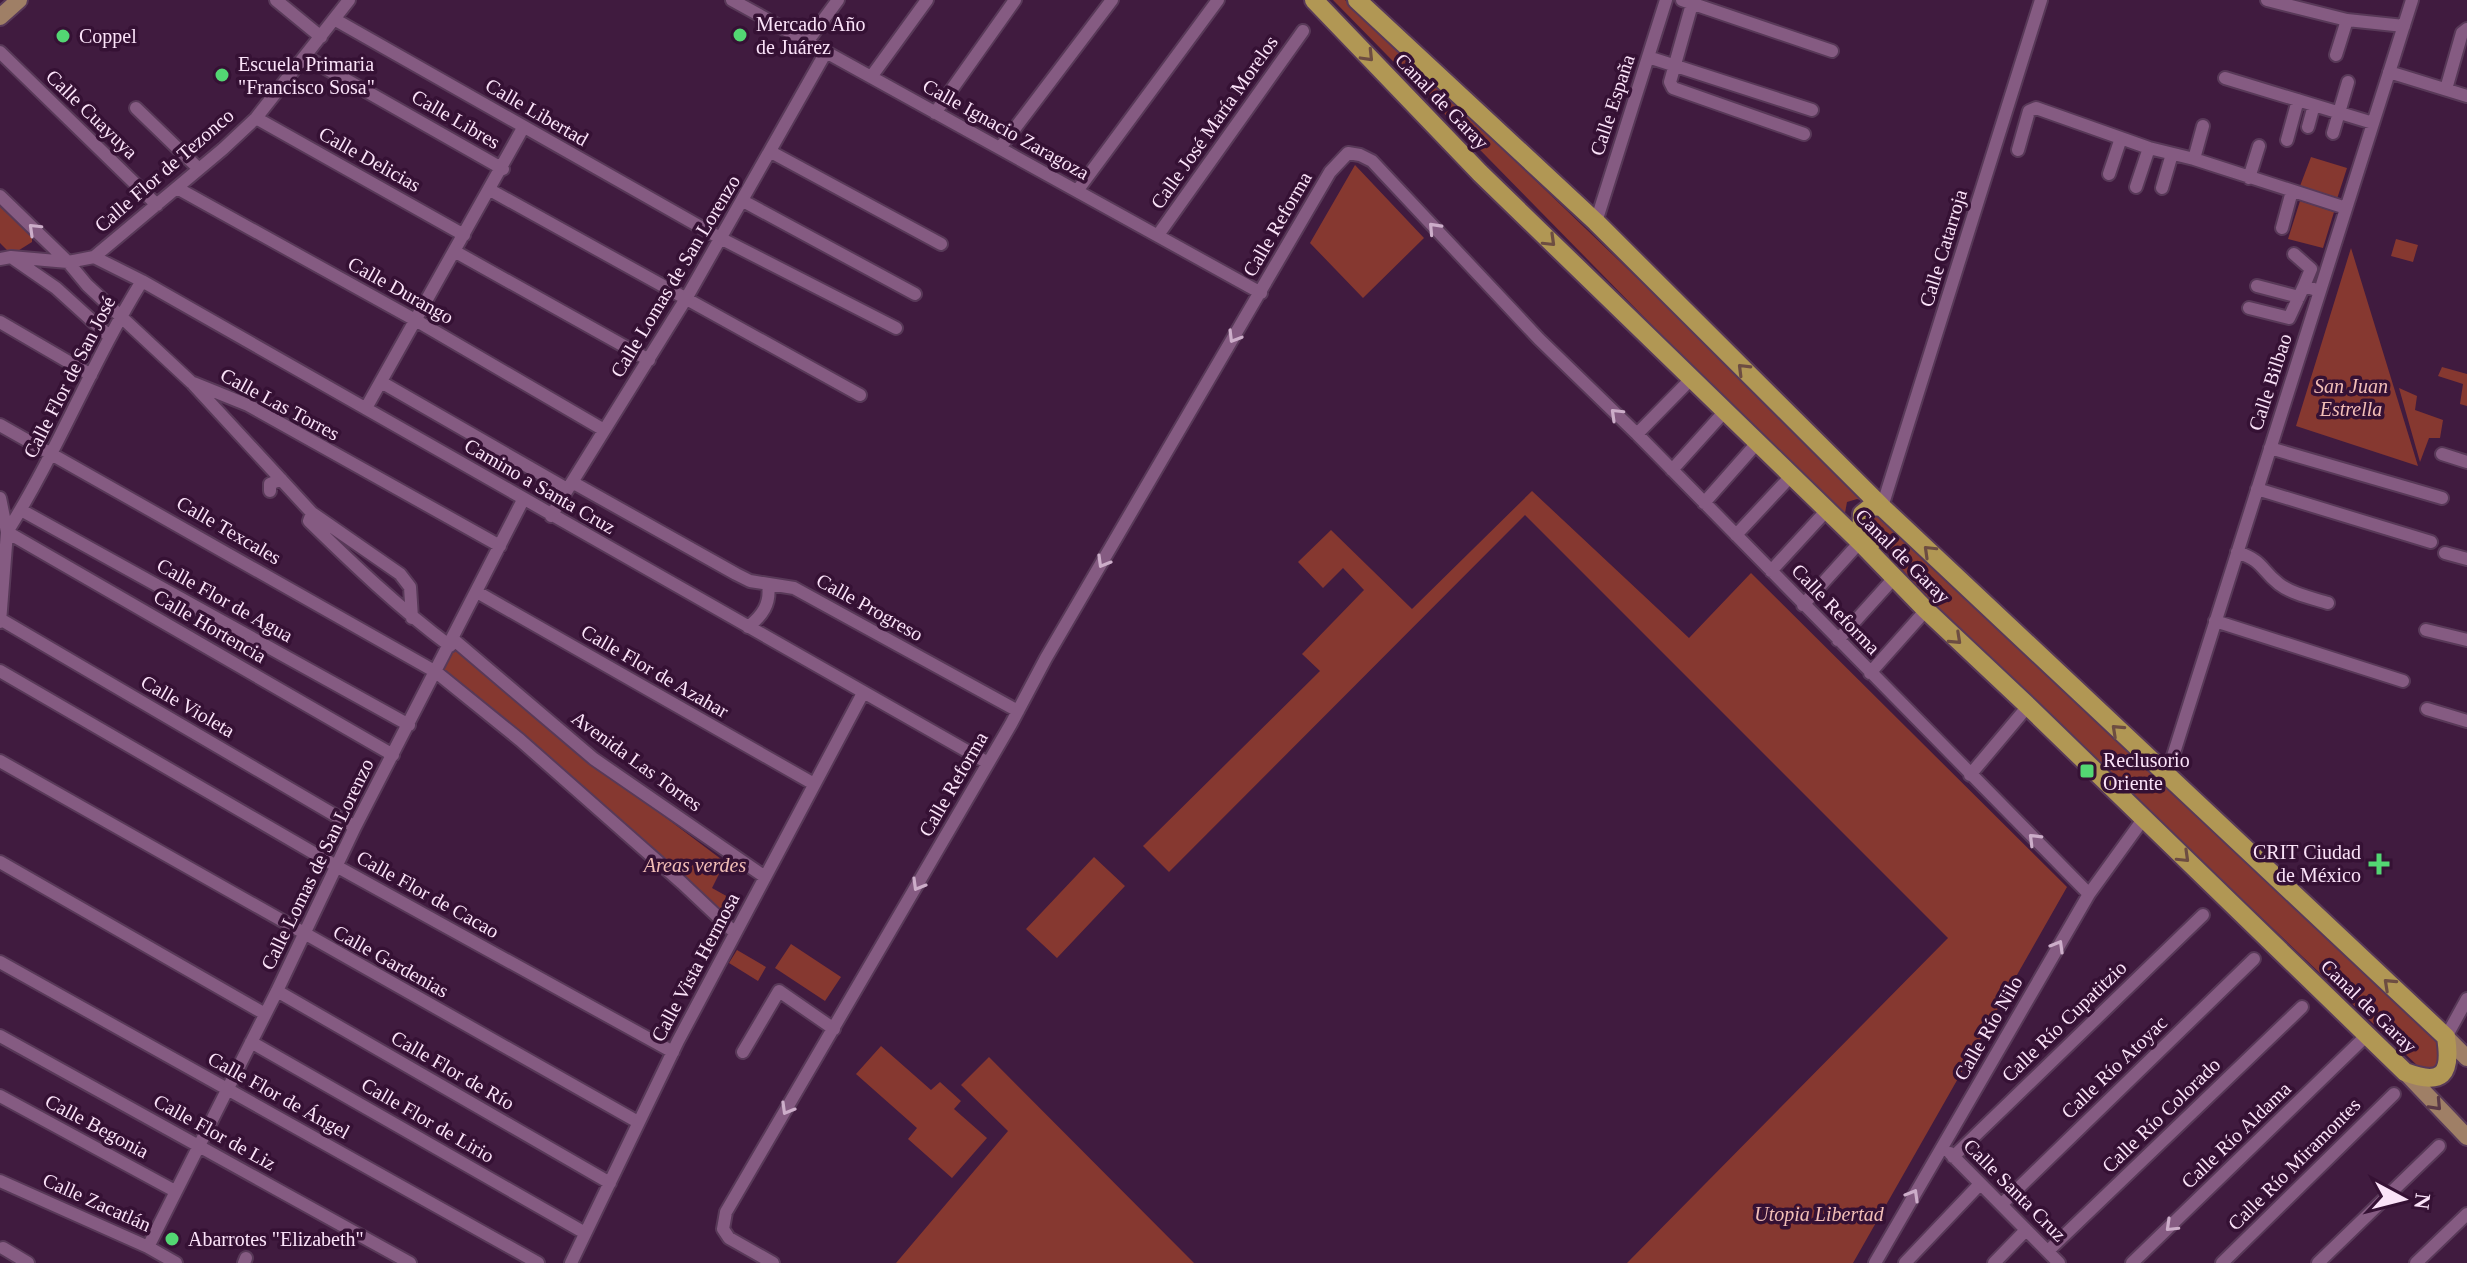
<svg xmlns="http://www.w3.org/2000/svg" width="2467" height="1263" viewBox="0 0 2467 1263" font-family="Georgia,serif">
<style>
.green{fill:#863830}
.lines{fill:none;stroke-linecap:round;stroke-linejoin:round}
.minor-casing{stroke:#583958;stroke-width:16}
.major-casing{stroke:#583958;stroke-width:20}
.highway-casing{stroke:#583958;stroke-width:22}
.minor{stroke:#855b82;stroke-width:12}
.major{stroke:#9f7f66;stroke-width:16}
.highway{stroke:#b19754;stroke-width:18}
.oneway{stroke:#6d4d42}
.oneway2{stroke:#ccadc9}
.oneway3{stroke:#5a3846}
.poi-dot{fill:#53d673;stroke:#351134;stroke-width:3}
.labels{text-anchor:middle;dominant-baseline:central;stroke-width:7;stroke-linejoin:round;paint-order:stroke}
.poi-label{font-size:20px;fill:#fbe3f9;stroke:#351134;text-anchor:start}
.street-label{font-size:20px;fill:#fbe3f9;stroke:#351134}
.park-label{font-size:20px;font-style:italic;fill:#f3bfb7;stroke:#351134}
</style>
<rect width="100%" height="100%" fill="#401b3f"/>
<path class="green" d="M 1333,0 L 1345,0 L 1379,30 L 1870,502 L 1857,499 L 1847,502 L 1845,513 L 1847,524 Z
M 2311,157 L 2347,168 L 2337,199 L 2300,186 Z
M 1355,165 L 1424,238 L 1363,298 L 1310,243 Z
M 2300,201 L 2334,212 L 2323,248 L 2288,239 Z
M 0,205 L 32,235 L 32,242 L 16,252 L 7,250 L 0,243 Z
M 2396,239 L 2418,245 L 2413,262 L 2391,256 Z
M 2351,248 L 2418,466 L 2296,426 Z
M 2442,367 L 2467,374 L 2467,406 L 2460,404 L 2463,384 L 2438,376 Z
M 2399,388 L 2417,396 L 2415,410 L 2443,420 L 2440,438 L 2429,438 L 2420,462 Z
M 1532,491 L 1689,638 L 1751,573 L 2067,887 L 1853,1263 L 1627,1263 L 1948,938 L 1525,515 L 1169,872 L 1143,846 L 1320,671 L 1302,654 L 1364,590 L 1343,568 L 1323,588 L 1298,562 L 1331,530 L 1412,609 Z
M 1879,514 L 2443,1048 L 2438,1069 L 2420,1068 L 1933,606 L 1866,526 L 1869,518 Z
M 452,646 L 605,772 L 725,862 L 712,888 L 739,903 L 729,922 L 473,692 L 437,674 Z
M 1094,857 L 1125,886 L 1057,958 L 1026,929 Z
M 791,944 L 841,977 L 825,1001 L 775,968 Z
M 737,950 L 766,967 L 758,981 L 729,963 Z
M 881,1046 L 931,1090 L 940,1082 L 961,1101 L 954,1109 L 987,1138 L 952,1178 L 908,1139 L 917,1128 L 856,1074 Z
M 989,1057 L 1194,1263 L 896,1263 L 1008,1131 L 961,1085 Z"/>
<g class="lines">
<g class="minor-casing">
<path id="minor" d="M 276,0 L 321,37
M 732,0 L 1261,293
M 1682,0 L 1832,51
M 2267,0 L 2347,20 L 2404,26
M 1692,4 L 1670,82 L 1673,88 L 1804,134
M 334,19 L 720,238 L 896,328
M 807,42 L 838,0
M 0,52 L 157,205
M 2336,55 L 2347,20
M 306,57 L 503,169
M 1648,57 L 1812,110
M 2389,72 L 2467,96
M 871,77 L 927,0
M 2225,78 L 2373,123
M 2446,89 L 2462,33 L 2467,29
M 136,108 L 199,169
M 935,113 L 1015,0
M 256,118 L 464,235
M 2308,127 L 2314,105
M 2333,133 L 2348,82
M 2287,140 L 2298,100
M 1000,148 L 1112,0
M 2018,150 L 2029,111 L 2036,108 L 2149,148 L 2194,159 L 2346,208
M 771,152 L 941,244
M 2194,159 L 2203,126
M 2109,174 L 2121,138
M 2249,178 L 2259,146
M 2136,187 L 2149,148
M 177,188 L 417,321 L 604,430
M 2162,188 L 2172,154
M 490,190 L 860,395
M 1077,191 L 1218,0
M 0,196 L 68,262 L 87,285 L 191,382 L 248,405 L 500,546
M 743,201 L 915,294
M 1596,222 L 1666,0
M 2282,228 L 2292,191
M 1158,235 L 1303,31
M 454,251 L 649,360
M 2294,254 L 2311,269 L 2304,286
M 94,257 L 223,149 L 256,118 L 349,0
M 0,259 L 11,257 L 68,262 L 94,257 L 142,281 L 988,763
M 14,259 L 56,288 L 110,337
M 2257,286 L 2299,297
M 2249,308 L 2289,318 L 2304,286 L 2320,291
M 0,322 L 91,375
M 381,382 L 567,489
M 193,384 L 312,513 L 400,574 L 410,587 L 412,618
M 366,408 L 523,128
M 0,425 L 436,672 L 520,740 L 682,883 L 735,933
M 1637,434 L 1692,378
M 2270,448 L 2442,498
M 2442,454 L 2467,462
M 1672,470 L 1725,411
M 572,482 L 736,574 L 750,581 L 794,588 L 1018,711
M 2257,489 L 2431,542
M 270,491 L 270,484 L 281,479
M 0,498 L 7,532 L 0,622
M 1704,503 L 1757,443
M 1882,507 L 2041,0
M 21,510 L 409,725
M 312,513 L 309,521 C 354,565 399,608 450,646
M 551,516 L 687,297 L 826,52
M 7,532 L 393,755
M 7,532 C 58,451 92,362 142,281
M 1736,535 L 1791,476
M 2237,552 C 2265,562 2259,568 2279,584 C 2292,594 2312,598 2328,603
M 2445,553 L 2467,559
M 1771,571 L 1827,510
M 477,592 L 814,784
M 1803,605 L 1860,542
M 0,619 L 355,827
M 2215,621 L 2403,681
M 748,627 C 762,616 771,604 768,585
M 2426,630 L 2467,640
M 453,639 L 594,759 L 765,877
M 1838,640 L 1894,578
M 0,671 L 336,866 L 673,1052
M 1870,673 L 1926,610
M 2427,709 L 2467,721
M 0,761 L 638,1122
M 1970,775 L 2028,706
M 2167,775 L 2412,0
M 0,862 L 265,1014
M 0,962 L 538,1263
M 277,991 L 610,1183
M 0,1036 L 410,1263
M 2446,1037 L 2467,999
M 251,1042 L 585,1233
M 743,1052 L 779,991 L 834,1029
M 0,1096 L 175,1191
M 1950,1153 L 2059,1263
M 1953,1157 L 2203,915
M 0,1181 L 148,1247 L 176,1263
M 2002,1204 L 2254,959
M 148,1247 L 277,991 L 355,827 L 523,500
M 3,1248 L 28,1263
M 2048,1251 L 2302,1007
M 244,1263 L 246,1258
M 571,1263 L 678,1041 L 863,693
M 773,1263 L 729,1238 L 723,1229 L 726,1212 L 1011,724 L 1046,658 L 1330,172 L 1348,153 L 1360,155 L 1372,161 L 1539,339 L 1637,434 L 2089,894
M 1875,1263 L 2089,894 L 2144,818
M 1905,1263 L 1980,1184
M 1994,1263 L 2026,1230
M 2132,1263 L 2367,1035
M 2222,1263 L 2394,1094
M 2318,1263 L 2439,1146
M 2416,1263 L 2467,1214"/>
</g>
<g class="major-casing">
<path id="major" d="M 0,17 L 19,0
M 2446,1037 L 2467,1058
M 2405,1072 L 2467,1137"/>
</g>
<g class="highway-casing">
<path id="highway" d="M 1314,0 L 1480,173 L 1860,542 L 1926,610 L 2028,706 L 2405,1072 C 2442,1086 2452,1075 2446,1037 L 1882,507 L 1596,222 L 1357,0
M 1870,546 C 1862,535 1861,526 1862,514 L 1872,506 L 1882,507"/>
</g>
<use href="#minor" class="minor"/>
<use href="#major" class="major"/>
<use href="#highway" class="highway"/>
</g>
<defs><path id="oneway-chevron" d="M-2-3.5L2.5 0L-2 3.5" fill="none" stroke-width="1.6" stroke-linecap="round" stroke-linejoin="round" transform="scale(2)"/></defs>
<g class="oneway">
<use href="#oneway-chevron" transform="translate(1368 56) rotate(46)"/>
<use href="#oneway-chevron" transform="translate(1550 241) rotate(44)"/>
<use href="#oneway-chevron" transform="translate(1743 369) rotate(-135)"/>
<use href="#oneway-chevron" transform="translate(1929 551) rotate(-136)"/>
<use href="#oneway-chevron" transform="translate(1956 639) rotate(43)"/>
<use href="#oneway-chevron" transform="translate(2117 730) rotate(-137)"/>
<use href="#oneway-chevron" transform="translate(2184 857) rotate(44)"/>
<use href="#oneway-chevron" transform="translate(2389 984) rotate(-137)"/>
</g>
<g class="oneway2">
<use href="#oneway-chevron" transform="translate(1434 228) rotate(-133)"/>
<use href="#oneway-chevron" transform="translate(34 229) rotate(-136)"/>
<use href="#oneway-chevron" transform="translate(1234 337) rotate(121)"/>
<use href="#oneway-chevron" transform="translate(1616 414) rotate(-136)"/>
<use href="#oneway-chevron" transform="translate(1103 562) rotate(120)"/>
<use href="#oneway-chevron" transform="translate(2034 839) rotate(-135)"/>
<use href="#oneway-chevron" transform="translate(918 885) rotate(120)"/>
<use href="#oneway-chevron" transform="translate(2058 946) rotate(-60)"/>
<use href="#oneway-chevron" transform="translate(787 1109) rotate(120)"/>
<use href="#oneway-chevron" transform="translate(1913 1195) rotate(-60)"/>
<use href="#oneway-chevron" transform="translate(2171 1226) rotate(136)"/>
</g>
<use class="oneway3" href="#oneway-chevron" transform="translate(2436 1105) rotate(47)"/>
<g class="poi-dot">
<circle cx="740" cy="35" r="8"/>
<circle cx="63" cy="36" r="8"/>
<circle cx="222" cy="75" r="8"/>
<rect x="2079" y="763" width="16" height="16" rx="4"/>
<path d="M2375 852h8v8h8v8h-8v8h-8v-8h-8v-8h8z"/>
<circle cx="172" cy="1239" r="8"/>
</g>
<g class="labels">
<g class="poi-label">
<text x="756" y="24">Mercado Año<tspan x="756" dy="23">de Juárez</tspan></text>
<text x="79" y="36">Coppel</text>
<text x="238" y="64">Escuela Primaria<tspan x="238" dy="23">"Francisco Sosa"</tspan></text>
<text x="2103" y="760">Reclusorio<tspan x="2103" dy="23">Oriente</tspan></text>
<text x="2361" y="852" text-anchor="end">CRIT Ciudad<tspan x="2361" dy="23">de México</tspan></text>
<text x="188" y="1239">Abarrotes "Elizabeth"</text>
</g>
<g class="street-label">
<text transform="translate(1442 101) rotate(46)">Canal de Garay</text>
<text transform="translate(1612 105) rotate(-72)">Calle España</text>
<text transform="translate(537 112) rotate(30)">Calle Libertad</text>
<text transform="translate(92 114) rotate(44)">Calle Cuayuya</text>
<text transform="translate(456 119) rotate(30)">Calle Libres</text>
<text transform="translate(1214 122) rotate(-55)">Calle José María Morelos</text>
<text transform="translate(1006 129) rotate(29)">Calle Ignacio Zaragoza</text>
<text transform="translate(370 159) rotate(29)">Calle Delicias</text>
<text transform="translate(164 170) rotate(-41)">Calle Flor de Tezonco</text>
<text transform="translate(1277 224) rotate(-60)">Calle Reforma</text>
<text transform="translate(1943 248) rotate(-73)">Calle Catarroja</text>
<text transform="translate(675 276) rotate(-59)">Calle Lomas de San Lorenzo</text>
<text transform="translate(401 290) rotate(29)">Calle Durango</text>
<text transform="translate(69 377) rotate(-63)">Calle Flor de San José</text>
<text transform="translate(2270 382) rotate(-72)">Calle Bilbao</text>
<text transform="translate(280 404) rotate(28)">Calle Las Torres</text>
<text transform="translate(540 486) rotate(30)">Camino a Santa Cruz</text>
<text transform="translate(229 530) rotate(30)">Calle Texcales</text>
<text transform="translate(1903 556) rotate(45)">Canal de Garay</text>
<text transform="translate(225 600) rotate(29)">Calle Flor de Agua</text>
<text transform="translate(870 607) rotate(29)">Calle Progreso</text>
<text transform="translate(1836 609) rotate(46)">Calle Reforma</text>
<text transform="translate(210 626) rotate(30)">Calle Hortencia</text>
<text transform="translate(655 671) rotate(30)">Calle Flor de Azahar</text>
<text transform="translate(188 706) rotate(30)">Calle Violeta</text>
<text transform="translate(637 761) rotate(36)">Avenida Las Torres</text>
<text transform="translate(953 784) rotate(-60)">Calle Reforma</text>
<text transform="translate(317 864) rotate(-64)">Calle Lomas de San Lorenzo</text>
<text transform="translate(428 894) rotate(29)">Calle Flor de Cacao</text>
<text transform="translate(391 961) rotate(29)">Calle Gardenias</text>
<text transform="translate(695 967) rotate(-62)">Calle Vista Hermosa</text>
<text transform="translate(2369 1006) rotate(44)">Canal de Garay</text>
<text transform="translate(2064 1021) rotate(-44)">Calle Río Cupatitzio</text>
<text transform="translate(1988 1028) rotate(-60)">Calle Río Nilo</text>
<text transform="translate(2114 1067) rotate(-44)">Calle Río Atoyac</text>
<text transform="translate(453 1070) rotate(30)">Calle Flor de Río</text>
<text transform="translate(279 1095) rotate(29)">Calle Flor de Ángel</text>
<text transform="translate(2161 1115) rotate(-44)">Calle Río Colorado</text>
<text transform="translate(428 1120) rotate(30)">Calle Flor de Lirio</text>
<text transform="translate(97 1126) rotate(28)">Calle Begonia</text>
<text transform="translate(215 1132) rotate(29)">Calle Flor de Liz</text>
<text transform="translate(2236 1135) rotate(-44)">Calle Río Aldama</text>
<text transform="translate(2294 1164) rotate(-45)">Calle Río Miramontes</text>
<text transform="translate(2015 1190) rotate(45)">Calle Santa Cruz</text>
<text transform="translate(97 1202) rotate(24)">Calle Zacatlán</text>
</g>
<g class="park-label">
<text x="2351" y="386">San Juan<tspan x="2351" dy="23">Estrella</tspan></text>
<text x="695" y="865">Areas verdes</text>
<text x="1819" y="1214">Utopia Libertad</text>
</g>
</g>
<g transform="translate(2403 1199) rotate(97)" stroke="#351134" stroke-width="6" paint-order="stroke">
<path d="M0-6L14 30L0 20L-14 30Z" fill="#fbe3f9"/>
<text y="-12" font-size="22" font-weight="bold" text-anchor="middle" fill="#fbe3f9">N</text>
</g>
</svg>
